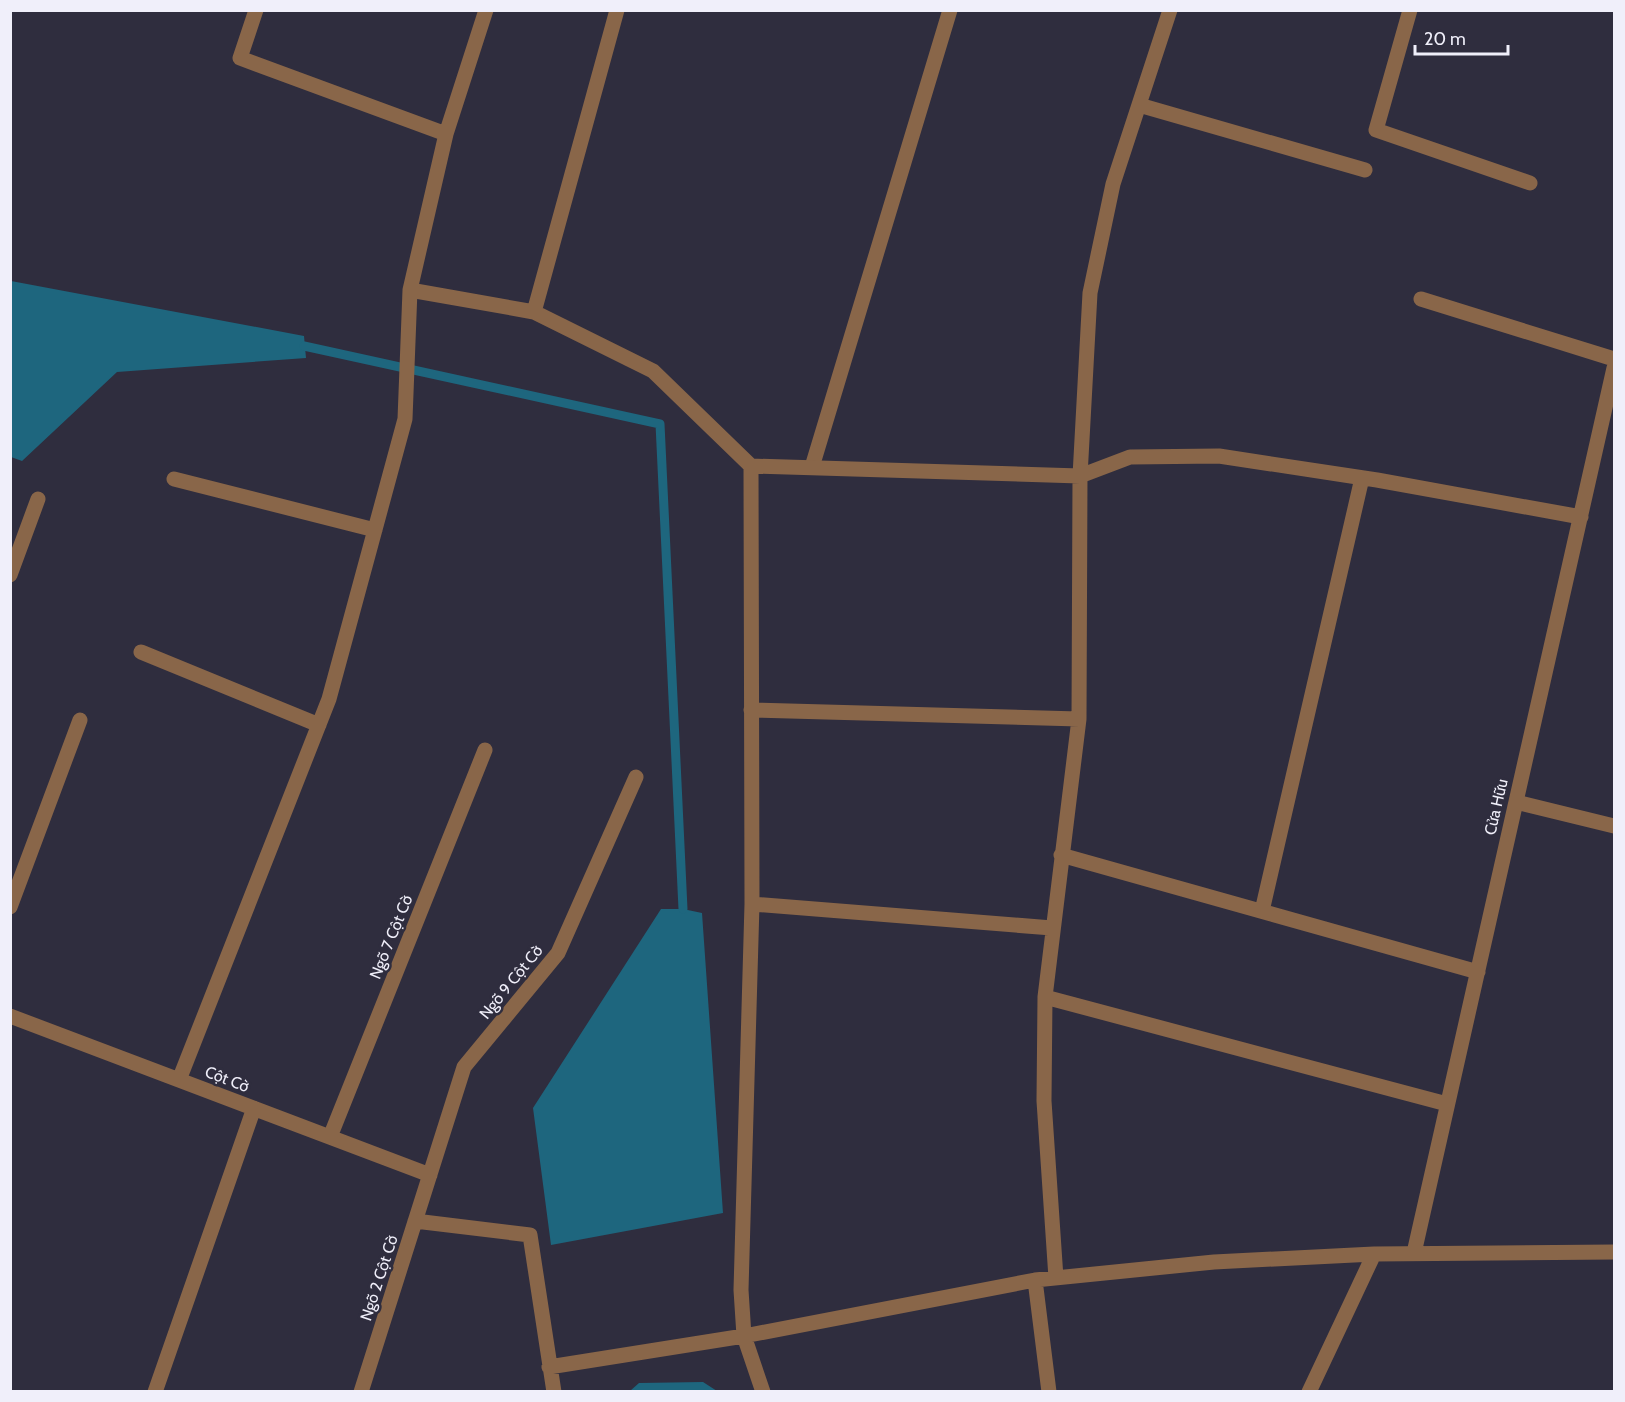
<svg xmlns="http://www.w3.org/2000/svg" width="1625" height="1402" viewBox="0 0 1625 1402" font-family="Cabin,sans-serif">
<style>
.water{fill:#1e667e}
.lines{fill:none;stroke-linecap:round;stroke-linejoin:round}
.stream{stroke:#1e667e;stroke-width:9}
.service{stroke:#896649;stroke-width:15}
.minor{stroke:#896649;stroke-width:15}
.labels{text-anchor:middle;dominant-baseline:central;stroke-width:5;stroke-linejoin:round;paint-order:stroke}
.street-label{font-size:16px;fill:#f0effa;stroke:#2f2d3e}
</style>
<rect width="100%" height="100%" fill="#2f2d3e"/>
<path class="water" d="M 11,281 L 304,336 L 306,358 L 117,372 L 22,461 L 11,457 Z
M 661,909 L 683,909 L 702,913 L 723,1213 L 551,1245 L 533,1108 Z
M 703,1382 L 717,1391 L 630,1391 L 639,1383 Z"/>
<g class="lines">
<path class="stream" d="M 304,346 L 660,424 L 683,909"/>
<path class="service" d="M 812,467 L 950,10"/>
<path class="minor" d="M 256,10 L 240,58 L 446,134
M 1410,10 L 1376,130 L 1530,183
M 1139,105 L 1365,170
M 410,290 L 534,312 L 617,10
M 1421,299 L 1614,359
M 534,312 L 653,371 L 751,466 L 1080,476 L 1130,457 L 1219,456 L 1377,480 L 1581,517
M 751,466 L 752,904 L 741,1290 L 744,1336 L 763,1392
M 174,479 L 375,530
M 10,575 L 38,499
M 141,652 L 319,725
M 751,710 L 1079,719
M 1516,802 L 1614,826
M 1061,855 L 1478,972
M 752,904 L 1052,928
M 10,907 L 80,720
M 1262,911 L 1362,478
M 1045,997 L 1447,1104
M 10,1016 L 430,1175
M 179,1080 L 329,699 L 405,419 L 410,290 L 446,134 L 486,10
M 330,1137 L 485,750
M 415,1221 L 530,1235 L 554,1392
M 1414,1253 L 1614,368
M 1056,1278 L 1044,1101 L 1045,997 L 1079,719 L 1080,476 L 1090,293 L 1113,184 L 1170,10
M 1035,1280 L 1049,1392
M 549,1367 L 744,1336 L 1035,1280 L 1214,1262 L 1374,1254 L 1614,1252
M 155,1392 L 254,1108
M 361,1392 L 464,1067 L 558,953 L 636,777
M 1309,1392 L 1374,1254"/>
</g>
<g class="labels">
<g class="street-label">
<text transform="translate(1496 807) rotate(-77)">Cửa Hữu</text>
<text transform="translate(391 937) rotate(-68)">Ngõ 7 Cột Cờ</text>
<text transform="translate(511 982) rotate(-51)">Ngõ 9 Cột Cờ</text>
<text transform="translate(227 1079) rotate(21)">Cột Cờ</text>
<text transform="translate(379 1278) rotate(-72)">Ngõ 2 Cột Cờ</text>
</g>
</g>
<rect width="1625" height="1402" fill="none" stroke="#f0effa" stroke-width="24"/>
<path d="M1415 45v9h93v-9" fill="none" stroke="#f0effa" stroke-width="3"/>
<text x="1424" y="45" font-size="18" fill="#f0effa" stroke="#2f2d3e" stroke-width="4.5" paint-order="stroke">20 m</text>
</svg>
